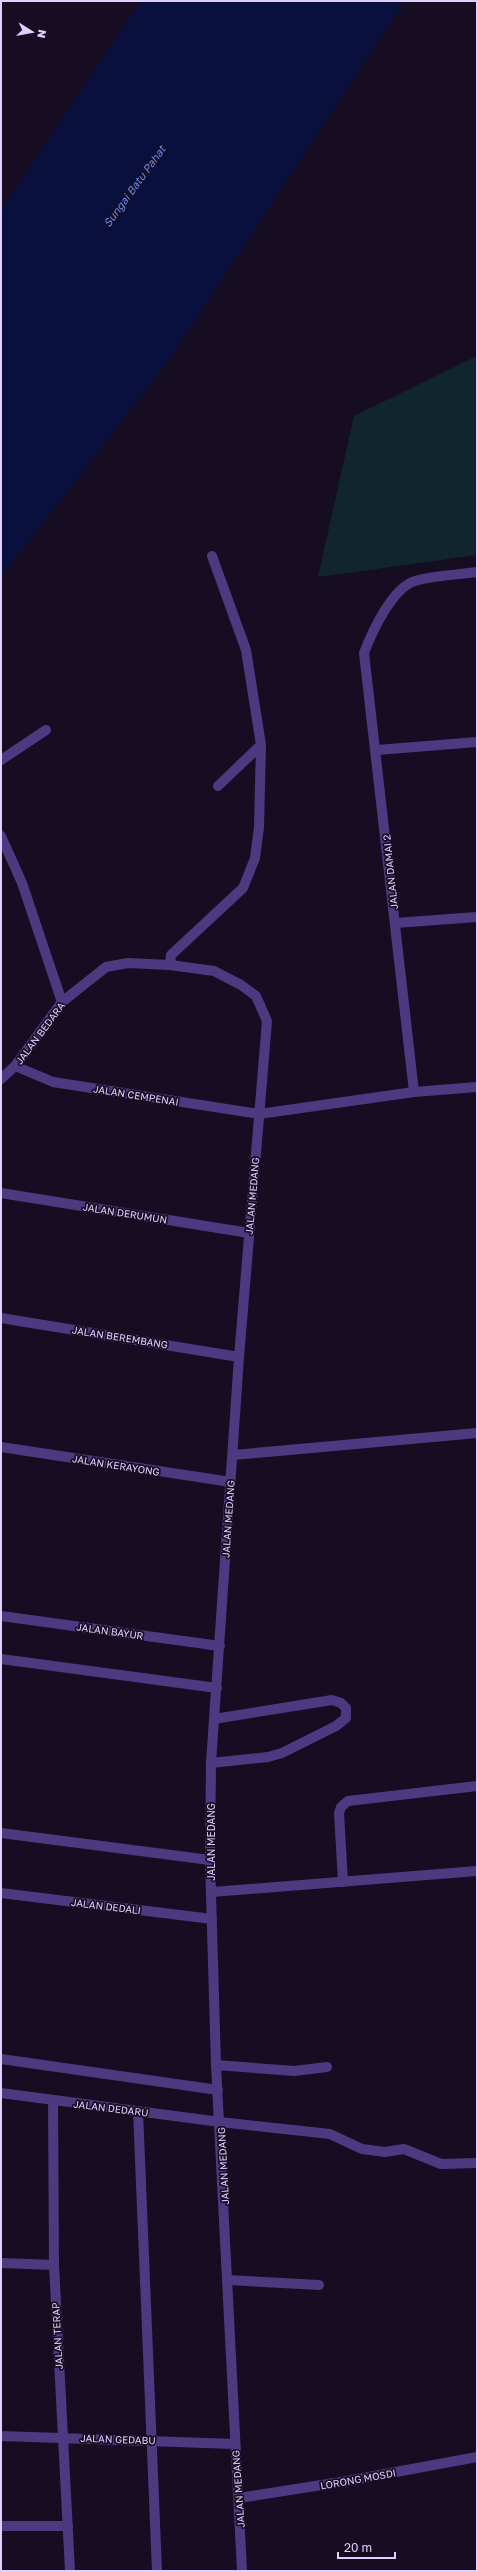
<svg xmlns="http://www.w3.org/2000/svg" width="478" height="2572" viewBox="0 0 478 2572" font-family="'Golos Text',sans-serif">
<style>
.green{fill:#11262c}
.water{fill:#0a103e}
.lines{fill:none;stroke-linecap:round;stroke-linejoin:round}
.service{stroke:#4d3980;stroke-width:10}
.minor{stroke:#4d3980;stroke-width:10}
.labels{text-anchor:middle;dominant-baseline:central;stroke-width:3.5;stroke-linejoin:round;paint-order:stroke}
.street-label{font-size:10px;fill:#e0ceff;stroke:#160d22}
.water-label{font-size:11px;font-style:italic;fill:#5d8cfe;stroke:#160d22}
</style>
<rect width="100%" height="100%" fill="#160d22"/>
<path class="green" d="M 477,356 L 477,555 L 318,577 L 354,416 Z"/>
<path class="water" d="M 141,1 L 404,1 L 172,356 L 1,577 L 1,211 Z"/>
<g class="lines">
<path class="service" d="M 211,1763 L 268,1757 L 282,1753 L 336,1726 L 346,1718 L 346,1708 L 341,1703 L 332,1700 L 214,1719
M 343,1882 L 339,1813 L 341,1807 L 348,1801 L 477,1786
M 216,2065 L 294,2071 L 327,2067
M 138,2111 L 157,2571
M 220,2122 L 330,2134 L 362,2149 L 385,2152 L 404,2149 L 441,2164 L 477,2163
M 228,2280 L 319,2285
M 1,2526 L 68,2526"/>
<path class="minor" d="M 377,750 L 477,742
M 1,760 L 46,730
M 218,786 L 261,745
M 1,836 L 22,883 L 62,1002
M 395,923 L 477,917
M 170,965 L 171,955 L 243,888 L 255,858 L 259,827 L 261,745 L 246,650 L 212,556
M 15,1066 L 53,1082 L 259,1114 L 414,1092 L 477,1087
M 1,1079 L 15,1066 L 62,1002 L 106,967 L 128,963 L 170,965 L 214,971 L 241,985 L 256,996 L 267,1021 L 239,1357 L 211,1763 L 210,1860 L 216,2065 L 242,2571
M 414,1092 L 364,653 C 372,632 392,588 415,581 C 435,575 457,575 477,572
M 1,1193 L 249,1233
M 1,1318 L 239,1357
M 1,1447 L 231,1482
M 233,1455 L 477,1433
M 1,1616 L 220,1646
M 1,1659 L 217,1688
M 1,1833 L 210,1860
M 212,1892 L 477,1871
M 1,1893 L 212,1919
M 1,2059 L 218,2090
M 1,2093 L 220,2122
M 53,2100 L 54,2265 L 70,2571
M 1,2263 L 54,2265
M 1,2436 L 235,2444
M 239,2498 L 347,2481 L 477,2457"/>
</g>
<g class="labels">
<g class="street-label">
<text transform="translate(390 872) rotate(-96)">JALAN DAMAI 2</text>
<text transform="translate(40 1033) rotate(-53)">JALAN BEDARA</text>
<text transform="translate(136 1095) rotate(9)">JALAN CEMPENAI</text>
<text transform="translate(252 1196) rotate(-85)">JALAN MEDANG</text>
<text transform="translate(125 1213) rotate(9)">JALAN DERUMUN</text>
<text transform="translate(120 1337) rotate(9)">JALAN BEREMBANG</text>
<text transform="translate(116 1465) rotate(9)">JALAN KERAYONG</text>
<text transform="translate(228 1519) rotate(-86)">JALAN MEDANG</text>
<text transform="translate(110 1631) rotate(8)">JALAN BAYUR</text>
<text transform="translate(211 1842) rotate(-90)">JALAN MEDANG</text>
<text transform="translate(106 1906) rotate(7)">JALAN DEDALI</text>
<text transform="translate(111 2108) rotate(7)">JALAN DEDARU</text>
<text transform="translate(223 2166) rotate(-93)">JALAN MEDANG</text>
<text transform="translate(57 2336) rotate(-93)">JALAN TERAP</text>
<text transform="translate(118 2439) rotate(2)">JALAN GEDABU</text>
<text transform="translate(358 2479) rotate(-10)">LORONG MOSDI</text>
<text transform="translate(238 2489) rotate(-94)">JALAN MEDANG</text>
</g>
<g class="water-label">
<text transform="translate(134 186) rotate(-54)">Sungai Batu Pahat</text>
</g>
</g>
<rect width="478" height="2572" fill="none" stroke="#e0ceff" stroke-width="4"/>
<g transform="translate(32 32) rotate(101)" stroke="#160d22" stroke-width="3" paint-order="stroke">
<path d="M0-3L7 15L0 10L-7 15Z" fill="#e0ceff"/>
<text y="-6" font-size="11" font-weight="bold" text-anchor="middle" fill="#e0ceff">N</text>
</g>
<path d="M338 2552v6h57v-6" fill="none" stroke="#e0ceff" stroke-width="2"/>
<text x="344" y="2552" font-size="12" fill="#e0ceff" stroke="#160d22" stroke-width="3" paint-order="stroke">20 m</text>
</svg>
